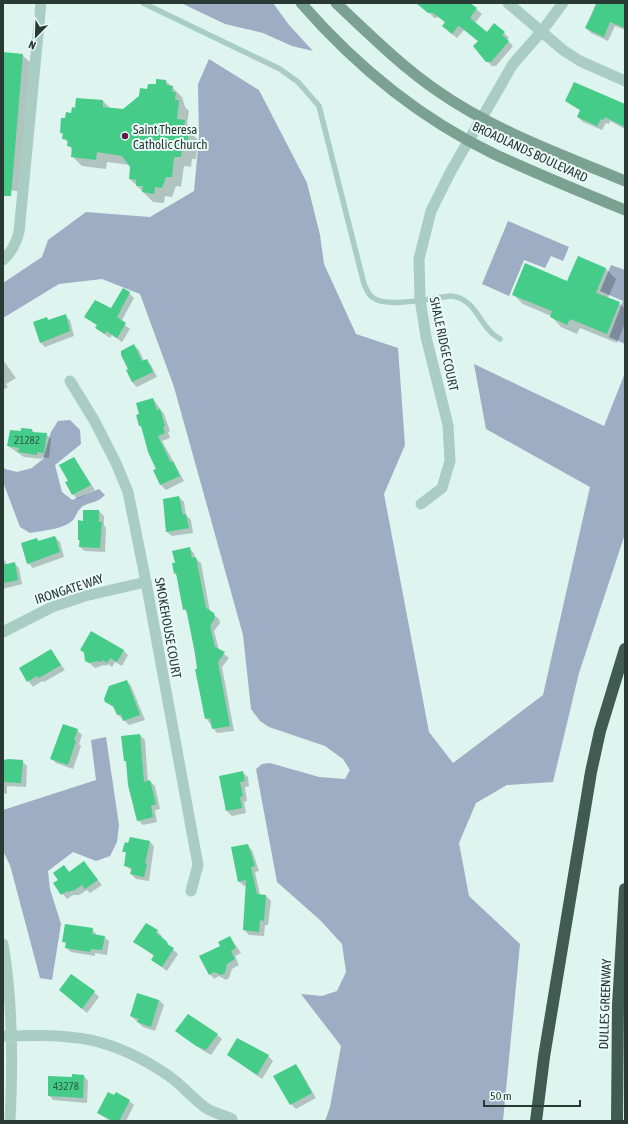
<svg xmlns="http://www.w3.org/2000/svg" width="628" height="1124" viewBox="0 0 628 1124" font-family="'Asap Condensed',sans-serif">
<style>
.green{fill:#9dadc4}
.shadow{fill:#0003}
.building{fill:#4c8}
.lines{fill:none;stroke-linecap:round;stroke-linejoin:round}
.service{stroke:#a9cdc3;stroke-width:5.5}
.minor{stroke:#a9cdc3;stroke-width:11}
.secondary{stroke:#7aa192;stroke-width:11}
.motorway{stroke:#405b4f;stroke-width:12}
.poi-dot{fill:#5e1c49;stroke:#ebfbf8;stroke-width:1.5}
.labels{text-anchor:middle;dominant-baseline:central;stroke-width:4;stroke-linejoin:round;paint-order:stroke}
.number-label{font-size:11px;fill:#305e48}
.poi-label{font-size:13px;fill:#293a33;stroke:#ebfbf8;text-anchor:start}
.street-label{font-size:13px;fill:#293a33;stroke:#ebfbf8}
</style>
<rect width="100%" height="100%" fill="#def4ef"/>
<path class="green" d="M 181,3 L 273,3 L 289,25 L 313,51 L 292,46 L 263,33 L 225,24 Z
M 209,59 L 259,90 L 307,183 L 320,235 L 324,264 L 356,334 L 398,348 L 405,445 L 384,494 L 429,732 L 453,763 L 543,695 L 590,487 L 486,429 L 474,364 L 604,426 L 625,373 L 625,534 L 579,673 L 553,782 L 507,785 L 476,803 L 459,843 L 469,896 L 520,944 L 503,1121 L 325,1121 L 330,1107 L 341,1046 L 301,994 L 322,996 L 337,991 L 346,972 L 342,944 L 320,920 L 277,882 L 256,769 L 262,764 L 270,763 L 319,777 L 345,779 L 350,770 L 343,759 L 325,746 L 269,727 L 260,721 L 251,709 L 243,635 L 174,387 L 140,294 L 102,279 L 59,284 L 3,318 L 3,283 L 42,257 L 48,240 L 86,212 L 150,217 L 194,191 L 199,138 L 198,84 Z
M 508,221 L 569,247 L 563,261 L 551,256 L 545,268 L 524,260 L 509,296 L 482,284 Z
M 611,265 L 625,270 L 625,344 L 609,337 L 623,301 L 600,291 Z
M 70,420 L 80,430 L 81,444 L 55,465 L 62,492 L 72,500 L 99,489 L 105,495 C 96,504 92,501 83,506 C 77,510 77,516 72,521 C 61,530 44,530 30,533 L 20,527 L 3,482 L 3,465 L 5,469 L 17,472 L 32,468 L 43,459 L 51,432 L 58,421 Z
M 106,737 L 119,825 L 117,842 L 110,856 L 96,861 L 73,852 L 48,871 L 50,889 L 61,924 L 52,980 L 40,978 L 10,865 L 3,851 L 3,810 L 96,780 L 91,740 Z"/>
<path class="shadow" d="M 421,3 L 469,3 L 482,14 L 475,23 L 487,33 L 504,33 L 509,38 L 507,40 L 513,46 L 496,66 L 492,66 L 487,61 L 479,42 L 464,30 L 457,38 L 448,31 L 446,23 L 439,17 L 434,18 Z
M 596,3 L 625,3 L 625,30 L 615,26 L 608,41 L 591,33 L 586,28 Z
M 3,53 L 22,55 L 30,62 L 19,191 L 3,190 Z
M 166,81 L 182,97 L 185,107 L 189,111 L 187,124 L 195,131 L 194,136 L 198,140 L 196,159 L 192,159 L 191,167 L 184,166 L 181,187 L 176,186 L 172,197 L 165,196 L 164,203 L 153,202 L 130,179 L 130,165 L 107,162 L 106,169 L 82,166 L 72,156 L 72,150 L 61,132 L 66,119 L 76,109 L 103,101 L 110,108 L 123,110 L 148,90 Z
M 566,101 L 625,106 L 625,129 L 610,121 L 609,124 L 606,123 L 602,130 L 583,122 L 578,117 L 581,111 Z
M 578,258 L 606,269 L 616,279 L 608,298 L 619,303 L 625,309 L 625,323 L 617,343 L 580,328 L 577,334 L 561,327 L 551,316 L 523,304 L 513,294 L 568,282 Z
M 129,293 L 134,298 L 121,322 L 130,329 L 122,342 L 112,335 L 110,338 L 101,332 L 97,328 L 98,326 L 86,317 L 111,309 Z
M 65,316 L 70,320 L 74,336 L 45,347 L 40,342 L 47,318 L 49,321 Z
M 134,346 L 139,350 L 144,361 L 146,360 L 151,365 L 157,377 L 137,387 L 132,382 L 127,370 L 129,369 Z
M 3,360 L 16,378 L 6,384 L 8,387 L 3,390 Z
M 153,399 L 164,414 L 170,431 L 168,432 L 170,438 L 162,441 L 184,481 L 166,490 L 161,485 L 155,471 L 157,469 L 143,429 L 140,426 L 140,415 Z
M 32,430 L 35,433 L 46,434 L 51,439 L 49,458 L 42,457 L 42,459 L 24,457 L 8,446 L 22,432 Z
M 74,458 L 95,490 L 77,499 L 73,494 L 69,481 Z
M 179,497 L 184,502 L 186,515 L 191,520 L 193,533 L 172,536 L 167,532 Z
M 99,511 L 104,516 L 104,525 L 106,528 L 105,552 L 85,551 L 80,547 L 79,540 L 84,522 Z
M 55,537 L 60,542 L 64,557 L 33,568 L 28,563 L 37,539 L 39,541 Z
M 189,548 L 194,553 L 195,558 L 201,563 L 210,612 L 219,619 L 220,623 L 214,631 L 219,650 L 229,658 L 222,667 L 234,731 L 217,733 L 206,718 L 188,613 L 184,609 L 177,576 L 175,573 L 176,563 Z
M 3,557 L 7,565 L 14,563 L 19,568 L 22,584 L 3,589 Z
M 81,650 L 123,650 L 128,655 L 122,666 L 115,662 L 112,667 L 108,664 L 106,666 L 104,665 L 95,668 L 86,660 L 85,654 Z
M 51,651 L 65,670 L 44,682 L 42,681 L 33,687 L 20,669 Z
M 127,681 L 131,686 L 145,720 L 129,725 L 118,715 L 116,709 L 106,702 Z
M 77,730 L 82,735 L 79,744 L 81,746 L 73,769 L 56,763 L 51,758 Z
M 140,735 L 145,740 L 148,782 L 150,781 L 155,786 L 160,809 L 155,810 L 157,822 L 143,825 L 138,820 L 127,763 L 125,761 Z
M 22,761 L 27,766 L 26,787 L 7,786 L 7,794 L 3,793 L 3,762 Z
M 243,773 L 248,777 L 249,786 L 245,787 L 247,801 L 244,802 L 246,813 L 232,816 L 227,811 Z
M 150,842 L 154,846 L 149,881 L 136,879 L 131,874 L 132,871 L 125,865 L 127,854 L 124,851 Z
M 247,845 L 252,850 L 259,871 L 255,872 L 260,895 L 266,896 L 271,901 L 268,925 L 265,925 L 264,936 L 249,935 L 244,930 L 247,885 L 244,886 L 239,881 Z
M 84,862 L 102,885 L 90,893 L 87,890 L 79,895 L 73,895 L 67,899 L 54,883 L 59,880 L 64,866 L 70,873 Z
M 92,929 L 97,935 L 104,937 L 109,941 L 107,955 L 95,953 L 95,956 L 71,952 L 66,947 L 66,944 L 63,941 Z
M 157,931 L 162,936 L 161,938 L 178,954 L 167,971 L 152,960 L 154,956 L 135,942 Z
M 230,937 L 241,953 L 235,956 L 239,965 L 232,969 L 229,978 L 226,980 L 219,976 L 214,979 L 210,974 Z
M 60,990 L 94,992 L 99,997 L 87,1013 Z
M 159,1000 L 164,1005 L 155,1031 L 143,1027 L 131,1016 Z
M 176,1031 L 217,1035 L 222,1039 L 211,1055 L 202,1050 Z
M 228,1055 L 268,1056 L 273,1061 L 262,1079 Z
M 295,1065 L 300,1070 L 316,1098 L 296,1109 L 291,1104 Z
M 84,1076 L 88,1081 L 87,1103 L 53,1100 L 49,1095 L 72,1078 Z
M 129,1101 L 134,1105 L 126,1121 L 110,1121 L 98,1113 Z"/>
<path class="building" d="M 416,3 L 470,3 L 477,8 L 470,18 L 487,32 L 494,23 L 505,32 L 502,35 L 509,41 L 491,62 L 486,62 L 473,46 L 478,41 L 462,28 L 458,26 L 452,34 L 442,26 L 445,22 L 433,13 L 428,13 Z
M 597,3 L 625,3 L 625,28 L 610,22 L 604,37 L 585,28 Z
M 3,52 L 23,54 L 11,196 L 3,196 Z
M 156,79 L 166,80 L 166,85 L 173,86 L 172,92 L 176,92 L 175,100 L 179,100 L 177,119 L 185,120 L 184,128 L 189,129 L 187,150 L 182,149 L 181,157 L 174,157 L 172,177 L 166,177 L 162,188 L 155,187 L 154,194 L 142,192 L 143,186 L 136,186 L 136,180 L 129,179 L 130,167 L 122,156 L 97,152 L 96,160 L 71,157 L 72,147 L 67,146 L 68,140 L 62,139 L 63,133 L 60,133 L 61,118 L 65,118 L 66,112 L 71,113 L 72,107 L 75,108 L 76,98 L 103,100 L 103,107 L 123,109 L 139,96 L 140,88 L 147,89 L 148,84 L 156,84 Z
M 574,82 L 625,104 L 625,127 L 605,117 L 604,120 L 601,119 L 597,126 L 577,117 L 580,110 L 565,101 Z
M 578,256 L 606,268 L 596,293 L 620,302 L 607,334 L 570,319 L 567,325 L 550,317 L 552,311 L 512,295 L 525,263 L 567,281 Z
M 123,288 L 130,292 L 117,317 L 126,323 L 117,338 L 106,331 L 105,334 L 95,328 L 97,325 L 84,317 L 95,300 L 111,308 Z
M 66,314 L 70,331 L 40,343 L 33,322 L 47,317 L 48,320 Z
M 134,344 L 142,361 L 147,359 L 153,372 L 132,382 L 126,370 L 128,369 L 121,355 L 121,351 Z
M 153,398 L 157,410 L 160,409 L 165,426 L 163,427 L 165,433 L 158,436 L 171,463 L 173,461 L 180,476 L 160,485 L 153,470 L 156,469 L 148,452 L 141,426 L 139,426 L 136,415 L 139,414 L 136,403 Z
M 21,428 L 32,429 L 32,432 L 47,433 L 44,453 L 37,452 L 37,455 L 18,452 L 19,448 L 7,446 L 10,430 L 21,431 Z
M 74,457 L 91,485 L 72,495 L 65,482 L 68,481 L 59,465 Z
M 179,496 L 183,515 L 186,514 L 189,528 L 166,532 L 163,499 Z
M 83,510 L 99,510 L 99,522 L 102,522 L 100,548 L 79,547 L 80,540 L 78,540 L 78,520 L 83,521 Z
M 55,536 L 60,552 L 27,564 L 21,543 L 37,538 L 38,541 Z
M 190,547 L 192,558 L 196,557 L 206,608 L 214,613 L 215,618 L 210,626 L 215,647 L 225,652 L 218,662 L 230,726 L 212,729 L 210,718 L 205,719 L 195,669 L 197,669 L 195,653 L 186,609 L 183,610 L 176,573 L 174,574 L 172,563 L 175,563 L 172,551 Z
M 15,562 L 18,580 L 3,583 L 3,565 Z
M 91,631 L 124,650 L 117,662 L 110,658 L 107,663 L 103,660 L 101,662 L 98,661 L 89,663 L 85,661 L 84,652 L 80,650 Z
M 51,649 L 61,665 L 39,678 L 37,676 L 27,682 L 19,668 Z
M 127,680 L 140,715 L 123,721 L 121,714 L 117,715 L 113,706 L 105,702 L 104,699 L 109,686 Z
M 63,724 L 78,729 L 74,740 L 76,741 L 68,765 L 50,759 Z
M 140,734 L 144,782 L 150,780 L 156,804 L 151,806 L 153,817 L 137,821 L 128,785 L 126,761 L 124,761 L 121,736 Z
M 9,759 L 23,760 L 21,783 L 3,782 L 3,760 Z
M 243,771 L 245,781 L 240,782 L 243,796 L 240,797 L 242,808 L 226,811 L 219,776 Z
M 130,837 L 150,841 L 145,863 L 147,864 L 144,877 L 130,874 L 132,868 L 124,866 L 126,852 L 122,852 L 125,842 L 128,843 Z
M 248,844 L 255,866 L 251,867 L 257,894 L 266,895 L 264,921 L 260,920 L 259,932 L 243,930 L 246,880 L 238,882 L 231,847 Z
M 84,861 L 98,880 L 85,889 L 82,885 L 73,891 L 73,890 L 68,892 L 67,891 L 61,895 L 53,883 L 58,880 L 53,873 L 64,865 L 69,872 Z
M 146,923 L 158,930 L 156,933 L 164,939 L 168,943 L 167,944 L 174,948 L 162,967 L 151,960 L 154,955 L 133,942 Z
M 65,924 L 93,928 L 92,934 L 105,936 L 102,950 L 91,949 L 90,952 L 65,948 L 66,942 L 62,942 Z
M 230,936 L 236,948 L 231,951 L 235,959 L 227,964 L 225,973 L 221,975 L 214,972 L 209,975 L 199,956 L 220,946 L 218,942 Z
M 71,974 L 95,991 L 82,1009 L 59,990 Z
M 137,993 L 159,1000 L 151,1027 L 137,1022 L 139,1019 L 130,1016 Z
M 188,1014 L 218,1034 L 206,1050 L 196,1046 L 175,1031 Z
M 237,1038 L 269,1055 L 257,1075 L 227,1055 Z
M 296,1064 L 312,1093 L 290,1105 L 273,1076 Z
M 72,1074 L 84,1075 L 83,1098 L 48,1096 L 48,1076 L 72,1077 Z
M 108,1092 L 114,1095 L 116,1092 L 130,1100 L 119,1121 L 113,1121 L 97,1113 Z"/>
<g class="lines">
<path class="service" d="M 143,3 L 280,69 L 298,82 L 319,106 L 364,284 C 366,288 368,294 372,297 C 386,309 432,298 451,296 C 478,299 478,327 500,339"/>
<path class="minor" d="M 508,3 L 563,50 L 580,61 L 625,81
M 3,260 C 12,252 16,244 19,232 L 41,3
M 70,381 L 94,420 L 116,463 L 128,492 L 146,582 L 198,865 L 191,891
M 421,504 L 442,488 L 450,461 L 448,425 L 426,337 L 420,299 L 419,259 L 431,211 L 451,171 L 513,64 L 542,31 L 563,3
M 3,632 L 52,607 L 85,596 L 146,582
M 3,944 C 13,1002 13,1062 10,1121
M 3,1036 C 73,1034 109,1035 169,1076 C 182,1085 193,1099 206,1108 C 213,1113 224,1115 232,1119"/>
<path class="secondary" d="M 301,3 C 355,65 419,118 494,154 C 537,174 581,192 625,210
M 336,3 C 369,34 401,66 439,92 C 495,131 563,155 625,181"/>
<path class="motorway" d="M 536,1121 L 544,1057 L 591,772 L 600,731 L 625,649
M 617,1121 L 618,1005 L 625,889"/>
</g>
<circle class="poi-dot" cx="125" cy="136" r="4"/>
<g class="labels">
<g class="number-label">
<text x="27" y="440">21282</text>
<text x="66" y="1086">43278</text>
</g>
<g class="poi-label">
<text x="133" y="129">Saint Theresa<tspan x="133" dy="15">Catholic Church</tspan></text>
</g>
<g class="street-label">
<text transform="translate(530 152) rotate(25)">BROADLANDS BOULEVARD</text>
<text transform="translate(444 344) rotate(78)">SHALE RIDGE COURT</text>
<text transform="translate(69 589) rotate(-18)">IRONGATE WAY</text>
<text transform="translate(168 628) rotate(80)">SMOKEHOUSE COURT</text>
<text transform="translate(605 1004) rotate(-88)">DULLES GREENWAY</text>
</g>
</g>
<rect width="628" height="1124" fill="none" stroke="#293a33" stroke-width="8"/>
<g transform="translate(36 36) rotate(203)" stroke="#ebfbf8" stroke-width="3" paint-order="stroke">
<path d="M0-3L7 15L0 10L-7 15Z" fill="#293a33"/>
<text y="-6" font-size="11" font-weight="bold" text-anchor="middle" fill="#293a33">N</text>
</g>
<path d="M484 1100v6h96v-6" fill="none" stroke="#293a33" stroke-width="2"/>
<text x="490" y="1100" font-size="12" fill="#293a33" stroke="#ebfbf8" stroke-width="3" paint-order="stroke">50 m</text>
</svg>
